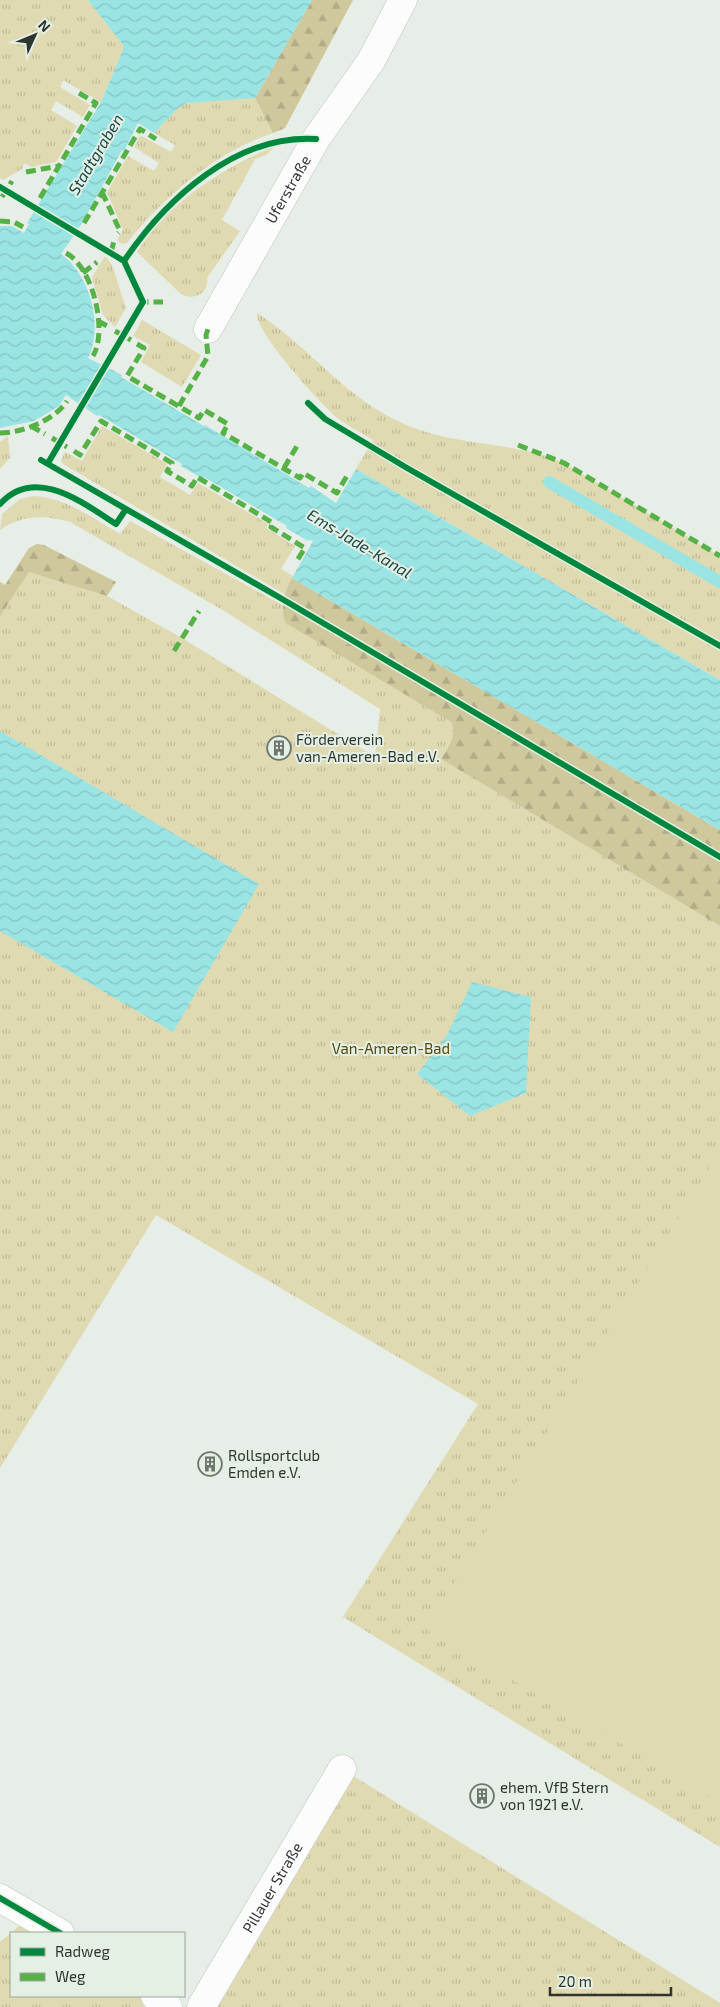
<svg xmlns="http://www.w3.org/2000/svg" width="720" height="2007" viewBox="0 0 720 2007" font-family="'Exo 2',sans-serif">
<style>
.grass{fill:url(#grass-tufts)}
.forest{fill:url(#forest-firs)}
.garden{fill:#e0dab2}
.water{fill:url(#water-waves)}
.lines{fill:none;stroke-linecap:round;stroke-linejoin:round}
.stream{stroke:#9ae5e4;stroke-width:12}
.minor-casing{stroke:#c0c5c0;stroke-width:29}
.minor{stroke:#fbfcfb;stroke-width:28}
.quiet{stroke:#56b246;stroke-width:5;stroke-dasharray:10 5;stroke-linecap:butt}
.cycleway-casing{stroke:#e4f0e4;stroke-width:9}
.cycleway{stroke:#00873e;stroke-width:6}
.labels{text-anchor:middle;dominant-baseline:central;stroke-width:4;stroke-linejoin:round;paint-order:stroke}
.street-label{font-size:15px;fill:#2f342f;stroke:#e4f0e4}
.poi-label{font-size:15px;fill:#2f342f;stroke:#e4f0e4;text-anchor:start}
.park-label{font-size:15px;fill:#53470b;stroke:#e4f0e4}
.water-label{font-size:16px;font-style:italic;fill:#164647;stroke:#e4f0e4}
</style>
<defs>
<pattern id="grass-tufts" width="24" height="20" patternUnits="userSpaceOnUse" patternTransform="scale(1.25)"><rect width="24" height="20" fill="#e0dab2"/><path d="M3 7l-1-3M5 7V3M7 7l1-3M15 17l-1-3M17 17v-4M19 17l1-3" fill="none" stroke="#c0bc99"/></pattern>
<pattern id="forest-firs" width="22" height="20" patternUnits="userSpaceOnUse" patternTransform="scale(1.25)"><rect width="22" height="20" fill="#cec89c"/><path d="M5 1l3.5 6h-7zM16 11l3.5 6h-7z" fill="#b1ac87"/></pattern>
<pattern id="water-waves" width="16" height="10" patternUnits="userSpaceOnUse" patternTransform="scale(1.25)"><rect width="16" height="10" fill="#9ae5e4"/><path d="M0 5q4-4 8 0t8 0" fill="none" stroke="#85c5c4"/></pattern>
</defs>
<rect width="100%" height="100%" fill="#e7ede7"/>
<path class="grass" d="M 0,0 L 88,0 L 123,45 L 123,50 L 101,102 L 63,80 L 60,87 L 90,105 L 83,117 L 56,101 L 51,110 L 77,126 L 56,162 L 31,167 L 25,163 L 22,169 L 3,180 L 0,178 Z
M 235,98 L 255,98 L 273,133 C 214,153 165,196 127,243 L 122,244 L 117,240 L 123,230 L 107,192 L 128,156 L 154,171 L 159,163 L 134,147 L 140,135 L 171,152 L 175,145 L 154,133 L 177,109 L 186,103 Z
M 275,146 L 266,155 L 255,159 L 222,220 L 240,231 L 207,278 C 209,294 194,301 181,294 L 137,252 C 169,202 221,169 275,146 Z
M 105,256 L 112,265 L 126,308 L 115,327 L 103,315 L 92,277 Z
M 257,313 C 314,350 344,399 409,426 C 459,447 515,441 564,463 L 720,556 L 720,680 L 356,469 L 373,440 C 358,431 341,423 329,410 C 314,396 255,331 257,313 Z
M 142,320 L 201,355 L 182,387 L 141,362 L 150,345 L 133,336 Z
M 102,426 L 167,464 L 160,477 L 190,495 L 198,483 L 268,524 L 266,528 L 295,546 L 281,569 L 293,576 L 286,595 L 63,464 L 61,460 L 65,452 L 82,461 Z
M 8,436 L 10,458 L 0,469 L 0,442 Z
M 33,496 C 67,498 92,518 120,534 L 130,521 L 284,606 L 282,611 L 451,722 C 457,737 447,746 441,759 L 720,926 L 720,1847 L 343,1617 L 478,1404 L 156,1215 L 0,1468 L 0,616 L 29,571 L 107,596 L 182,638 L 375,757 L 380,709 L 221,609 L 70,522 C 46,515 22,514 0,530 L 2,514 L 20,499 Z
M 342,1769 L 720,2003 L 720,2007 L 201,2007 Z
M 31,1916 L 60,1933 L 11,1933 L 11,1996 L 155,1996 L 168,2007 L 0,2007 L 0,1942 Z"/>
<path class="forest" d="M 312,0 L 353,0 L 285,128 L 273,133 L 255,98 Z
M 37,544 L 44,545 L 116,582 L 107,596 L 29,572 L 0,616 L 0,582 L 5,585 L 29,548 Z
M 292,578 L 720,830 L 720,926 L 441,759 C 448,747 457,736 451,722 L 286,623 C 279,611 285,589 292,578 Z"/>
<path class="garden" d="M 720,1150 L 720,1802 L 426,1629 Z"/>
<path class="water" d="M 88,0 L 312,0 L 255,98 L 186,103 L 177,109 L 154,133 L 138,123 L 124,151 L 122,150 L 81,225 L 61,254 C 90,275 104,325 88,358 L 122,375 L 121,377 L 204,426 L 205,425 L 309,488 L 311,486 L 336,503 L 356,469 L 720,680 L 720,830 L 292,578 L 313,541 L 309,540 L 308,541 L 286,528 L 287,526 L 204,477 L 203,479 L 181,466 L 182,464 L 99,415 L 97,416 L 66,395 L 59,406 L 34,421 L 0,428 L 0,226 L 12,226 L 24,233 L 29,224 L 27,223 L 101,102 L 123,50 L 123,45 Z
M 0,731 L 259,884 L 173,1032 L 0,931 Z
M 472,982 L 531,997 L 526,1093 L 470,1116 L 417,1074 L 447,1035 Z"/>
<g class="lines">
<path class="stream" d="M 549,482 L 720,582"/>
<g class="minor-casing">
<g id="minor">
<path id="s1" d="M 208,329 L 316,139 L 371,61 L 403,0"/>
<path d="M 0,1898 L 60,1933"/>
<path d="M 155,1996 L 168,2007"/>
<path id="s2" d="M 201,2007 L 342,1769"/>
</g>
</g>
<use href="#minor" class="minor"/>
<path class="quiet" d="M 26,172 L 59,166
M 102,192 L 120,231 L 118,233
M 2,197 L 12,181
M 40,198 L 96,103 L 79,93
M 0,221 L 14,222 L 23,227
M 84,223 L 140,129 L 156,139
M 111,252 L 114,241
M 66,253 C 93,267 108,331 93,356
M 83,273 L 97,262
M 141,298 L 143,302 L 163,302
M 98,321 L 109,327
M 115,331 L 131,340
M 137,344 L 144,348 L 127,376 L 199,418 L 204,410 L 228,424 L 223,433 L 300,478 L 303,473 L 337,493 L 348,474
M 179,406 L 208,356 L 206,335 L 208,329
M 31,426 L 45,434
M 0,433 C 22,433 55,420 67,401
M 52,438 L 67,447
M 518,445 L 564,463 L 720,556
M 74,451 L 80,455 L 101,421 L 172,463 L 167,471 L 192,486 L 197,477 L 273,523 L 271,527 L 305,548 L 296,562
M 284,468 L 297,446
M 174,651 L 199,611"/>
<g class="cycleway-casing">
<path id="cycleway" d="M 0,187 L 124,261 L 143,302
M 124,261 C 166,199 236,134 316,139
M 308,403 L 325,419 L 407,468 L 720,646
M 41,460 L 289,603 L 720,857
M 48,463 L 143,302
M 0,504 C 35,465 83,503 116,524 L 126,509
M 0,1898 L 60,1933"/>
</g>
<use href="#cycleway" class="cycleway"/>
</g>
<defs>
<g id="building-ring" transform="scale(1.25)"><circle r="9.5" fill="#e4f0e4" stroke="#6f756f" stroke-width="1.5"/><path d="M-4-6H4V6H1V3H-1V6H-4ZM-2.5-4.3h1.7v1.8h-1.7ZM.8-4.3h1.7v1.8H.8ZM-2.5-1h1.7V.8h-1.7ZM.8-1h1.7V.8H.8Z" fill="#6f756f"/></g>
</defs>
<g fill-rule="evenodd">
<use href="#building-ring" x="279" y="748"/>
<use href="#building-ring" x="210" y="1464"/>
<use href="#building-ring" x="482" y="1796"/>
</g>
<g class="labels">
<g class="street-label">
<text stroke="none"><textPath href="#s1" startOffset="161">Uferstraße</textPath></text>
<text stroke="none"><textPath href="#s2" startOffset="139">Pillauer Straße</textPath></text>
</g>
<g class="poi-label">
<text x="296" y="739">Förderverein<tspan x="296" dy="17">van-Ameren-Bad e.V.</tspan></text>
<text x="228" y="1455">Rollsportclub<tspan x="228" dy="17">Emden e.V.</tspan></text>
<text x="500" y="1787">ehem. VfB Stern<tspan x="500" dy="17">von 1921 e.V.</tspan></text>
</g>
<g class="park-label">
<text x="391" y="1048">Van-Ameren-Bad</text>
</g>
<g class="water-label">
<text transform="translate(95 154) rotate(-59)">Stadtgraben</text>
<text transform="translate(360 543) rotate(31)">Ems-Jade-Kanal</text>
</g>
</g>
<rect x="10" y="1932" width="175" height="65" fill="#e4f0e4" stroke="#9ca59c"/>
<rect x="20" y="1948" width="25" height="8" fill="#00873e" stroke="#9ca59c"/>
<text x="55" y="1957" font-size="15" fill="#2f342f">Radweg</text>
<rect x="20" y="1973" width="25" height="8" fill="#56b246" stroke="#9ca59c"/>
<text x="55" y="1982" font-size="15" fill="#2f342f">Weg</text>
<g transform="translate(35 35) rotate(46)" stroke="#e4f0e4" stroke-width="4" paint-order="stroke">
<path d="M0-4L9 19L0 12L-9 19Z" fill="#2f342f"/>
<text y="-8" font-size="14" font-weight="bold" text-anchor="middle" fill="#2f342f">N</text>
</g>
<path d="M550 1987v8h121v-8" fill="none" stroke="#2f342f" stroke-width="2.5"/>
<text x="558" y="1987" font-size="15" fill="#2f342f" stroke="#e4f0e4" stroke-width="4" paint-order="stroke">20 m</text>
</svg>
